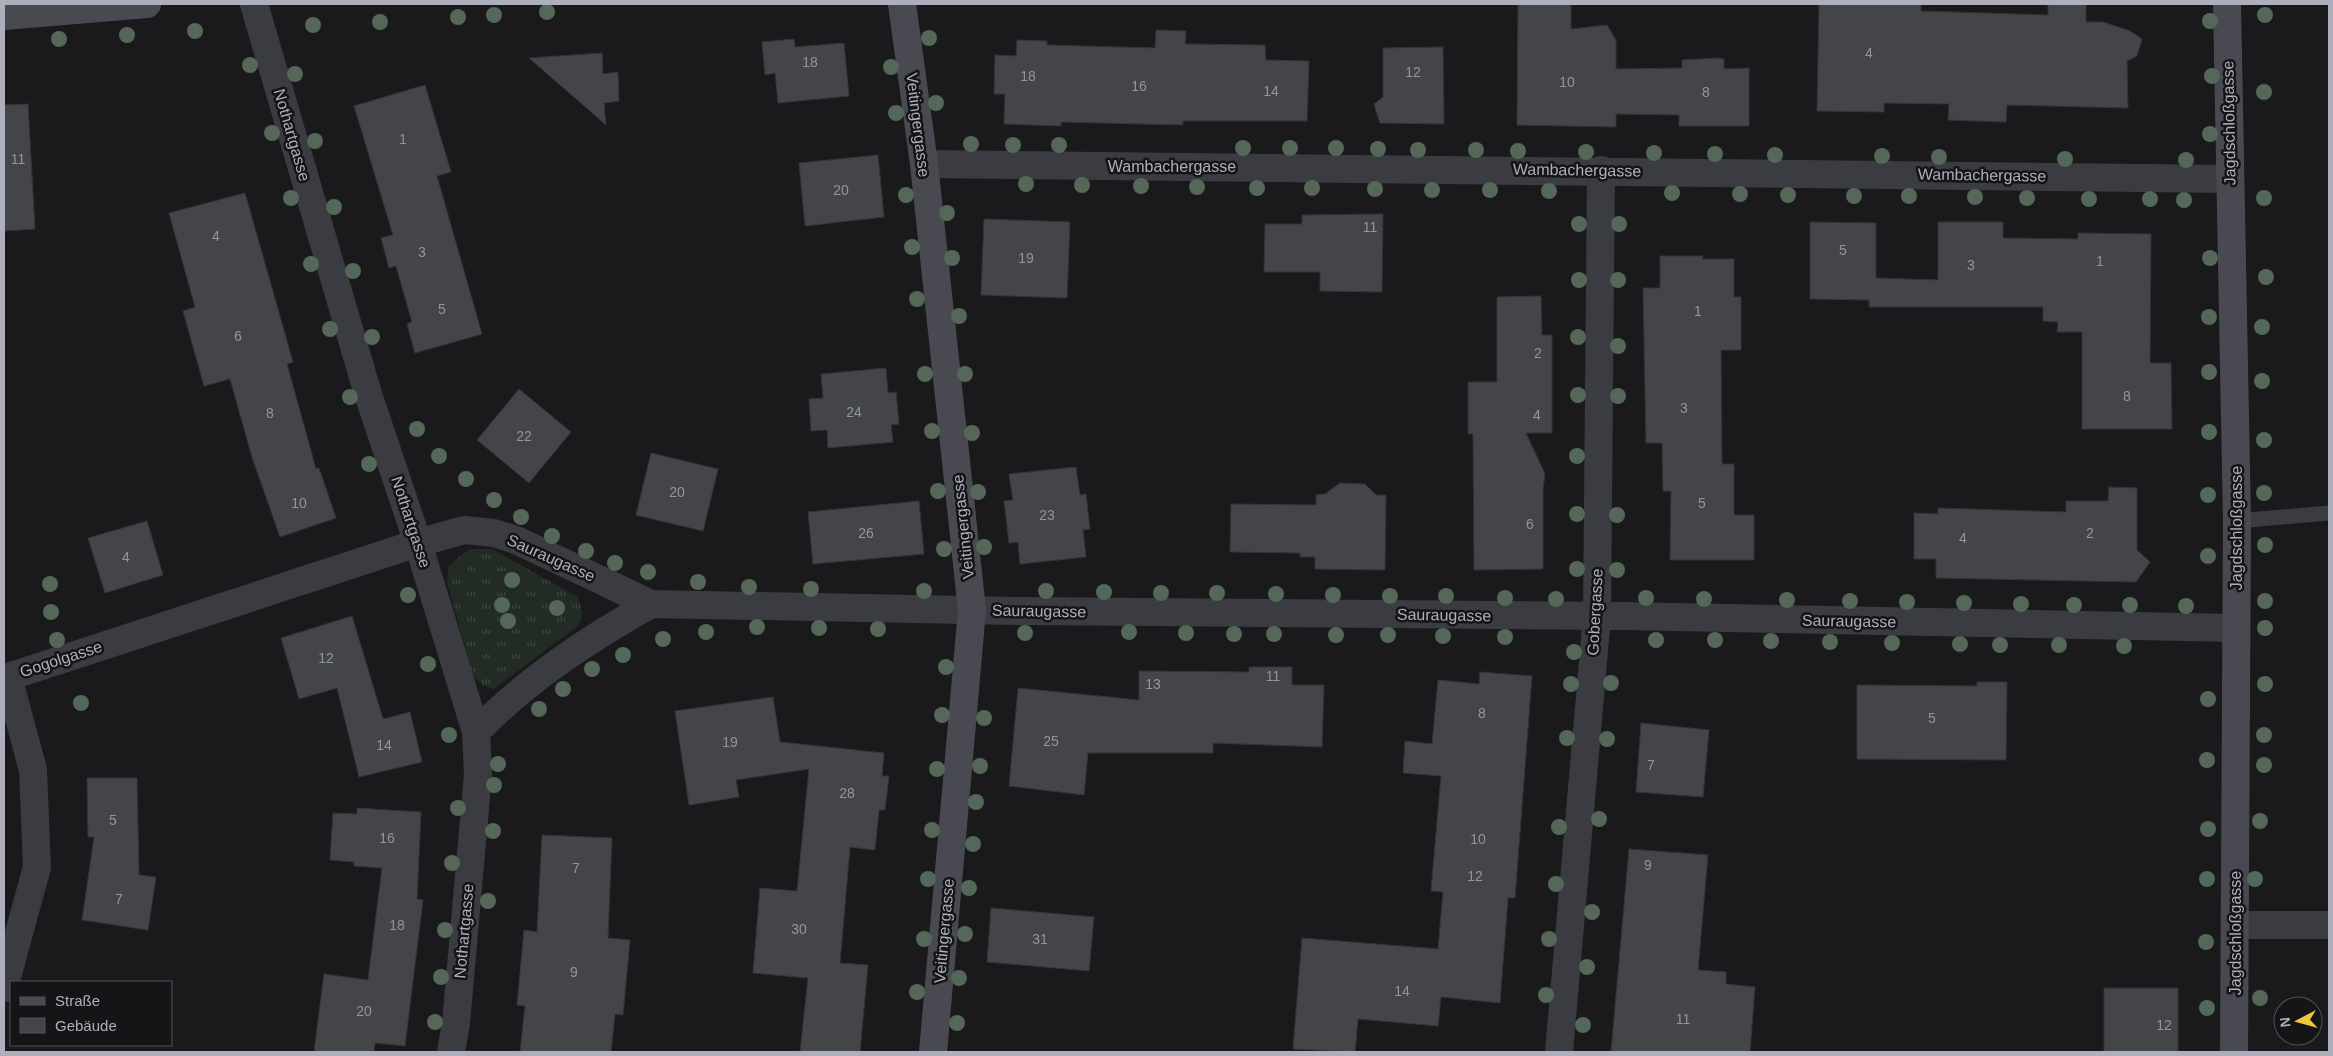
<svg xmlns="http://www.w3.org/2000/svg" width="2333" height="1056" viewBox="0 0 2333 1056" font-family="Helvetica,sans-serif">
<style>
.grass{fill:url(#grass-tufts)}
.building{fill:#444549;stroke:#353438}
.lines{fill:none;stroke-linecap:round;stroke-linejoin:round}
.lane{stroke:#3b3c41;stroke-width:15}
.street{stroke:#3b3c41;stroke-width:28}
.secondary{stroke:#494a51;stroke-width:28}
.tree{fill:#546758}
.labels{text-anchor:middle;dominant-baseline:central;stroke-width:5;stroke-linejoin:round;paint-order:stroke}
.number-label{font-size:14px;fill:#93959f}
.street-label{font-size:16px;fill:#adb0bc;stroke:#151517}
</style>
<defs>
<pattern id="grass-tufts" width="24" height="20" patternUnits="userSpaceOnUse" patternTransform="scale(1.25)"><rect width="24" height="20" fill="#222b24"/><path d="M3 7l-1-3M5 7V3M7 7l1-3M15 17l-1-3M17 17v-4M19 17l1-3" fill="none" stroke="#3f4742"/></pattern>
</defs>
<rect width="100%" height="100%" fill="#1a1a1c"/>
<path class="grass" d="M 470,549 L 492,549 L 578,597 C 582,608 584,616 578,626 L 494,689 L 483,686 L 473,675 L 447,583 L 449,565 Z"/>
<path class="building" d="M 1518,4 L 1571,4 L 1571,29 L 1607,25 L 1616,40 L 1616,69 L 1682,68 L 1682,60 L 1717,58 L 1724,59 L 1724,69 L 1749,68 L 1749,126 L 1679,126 L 1679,115 L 1616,114 L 1616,127 L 1517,125 Z
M 1819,4 L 1921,4 L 1921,11 L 2048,15 L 2048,4 L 2086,4 L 2086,22 L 2103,22 L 2130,31 L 2142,39 L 2137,56 L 2127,61 L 2128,108 L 2007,105 L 2006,122 L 1948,120 L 1949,104 L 1884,103 L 1884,112 L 1817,111 Z
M 1156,30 L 1186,31 L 1185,44 L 1265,45 L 1266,60 L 1309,61 L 1307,121 L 1183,121 L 1183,125 L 1061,122 L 1061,126 L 1004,124 L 1005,94 L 994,94 L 995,55 L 1016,56 L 1017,40 L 1047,41 L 1047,45 L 1155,48 Z
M 794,39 L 795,47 L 844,43 L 849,96 L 778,103 L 775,73 L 765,75 L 762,42 Z
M 1443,47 L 1444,124 L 1380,123 L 1374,104 L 1383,97 L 1383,48 Z
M 602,53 L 603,74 L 618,72 L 619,101 L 604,103 L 606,125 L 529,58 Z
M 425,85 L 451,172 L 437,176 L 482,334 L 415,353 L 407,324 L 412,322 L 396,266 L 389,268 L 381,238 L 393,235 L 354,106 Z
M 28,104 L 35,229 L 4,231 L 4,105 Z
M 878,155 L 884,217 L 805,226 L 799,163 Z
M 245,193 L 293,362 L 287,364 L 316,469 L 319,468 L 336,518 L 280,537 L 252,457 L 230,379 L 204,386 L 183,311 L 195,307 L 169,213 Z
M 1383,214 L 1382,292 L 1320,291 L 1320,272 L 1264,272 L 1265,224 L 1302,224 L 1302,215 Z
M 984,219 L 1070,222 L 1067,298 L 981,295 Z
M 1810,222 L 1876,223 L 1876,278 L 1938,280 L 1938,222 L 2003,222 L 2003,238 L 2078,239 L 2078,233 L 2151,234 L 2150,363 L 2171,363 L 2172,429 L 2082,429 L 2082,332 L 2057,332 L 2058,322 L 2043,321 L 2043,307 L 1869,307 L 1869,300 L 1810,299 Z
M 1660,256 L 1703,256 L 1702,259 L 1734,259 L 1734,297 L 1741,297 L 1741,350 L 1721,350 L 1722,464 L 1734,464 L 1734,515 L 1754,515 L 1754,560 L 1670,560 L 1671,491 L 1663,491 L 1662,443 L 1646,443 L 1643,288 L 1660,288 Z
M 1541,296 L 1542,335 L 1552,335 L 1552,433 L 1526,433 L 1545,474 L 1543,489 L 1543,569 L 1474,570 L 1473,434 L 1468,434 L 1468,382 L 1497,382 L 1497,297 Z
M 886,368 L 888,393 L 896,392 L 899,424 L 891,425 L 893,442 L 828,448 L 827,430 L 811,431 L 809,399 L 823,398 L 821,374 Z
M 519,389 L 571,432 L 529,483 L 477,440 Z
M 651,453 L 718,469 L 703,531 L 636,515 Z
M 1076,467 L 1080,495 L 1086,494 L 1090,529 L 1083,530 L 1086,557 L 1020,564 L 1018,542 L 1009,543 L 1004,501 L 1013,500 L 1009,474 Z
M 1340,483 L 1365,484 L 1376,495 L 1386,495 L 1385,570 L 1315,569 L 1315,557 L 1300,557 L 1300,553 L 1230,552 L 1231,504 L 1316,505 L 1316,495 L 1325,494 Z
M 2109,487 L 2137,488 L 2137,550 L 2150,562 L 2136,582 L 1936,578 L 1936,559 L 1914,559 L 1914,513 L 1938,514 L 1938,508 L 2066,512 L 2066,501 L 2108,501 Z
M 919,501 L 924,554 L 813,564 L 808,512 Z
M 147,521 L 163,575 L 105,593 L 88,538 Z
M 352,616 L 383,719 L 410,712 L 422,762 L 359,777 L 337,688 L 299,699 L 281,638 Z
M 1249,667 L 1292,667 L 1292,685 L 1324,685 L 1322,747 L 1213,743 L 1213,753 L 1088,753 L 1084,795 L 1009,786 L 1018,688 L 1139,700 L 1139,671 L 1249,672 Z
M 1480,672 L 1532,676 L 1515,898 L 1508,898 L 1500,1003 L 1441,997 L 1438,1026 L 1358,1019 L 1355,1052 L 1293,1049 L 1302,938 L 1438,949 L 1443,892 L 1431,891 L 1441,776 L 1403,773 L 1405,741 L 1432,744 L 1438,680 L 1479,684 Z
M 1977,682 L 2007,682 L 2006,760 L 1857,759 L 1857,685 L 1977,686 Z
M 773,697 L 780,742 L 884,753 L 882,776 L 889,776 L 885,810 L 879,810 L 875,850 L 850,847 L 840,963 L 868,965 L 860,1052 L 800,1052 L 808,978 L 753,973 L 760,888 L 797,891 L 809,769 L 736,780 L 739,797 L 689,805 L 675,711 Z
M 1641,723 L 1709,730 L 1703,797 L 1636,792 Z
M 87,778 L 137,778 L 139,875 L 156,877 L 148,930 L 82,920 L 94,837 L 88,837 Z
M 357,808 L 421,812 L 417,899 L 423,900 L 405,1046 L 375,1043 L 374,1052 L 314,1052 L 324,974 L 368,980 L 382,868 L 354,866 L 354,862 L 330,860 L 333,813 L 357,814 Z
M 542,835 L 612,838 L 608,938 L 630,940 L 623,1015 L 615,1014 L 611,1052 L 520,1052 L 525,1006 L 517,1005 L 524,930 L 537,932 Z
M 1629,849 L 1708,855 L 1698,970 L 1726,972 L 1726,984 L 1755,987 L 1750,1052 L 1611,1052 Z
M 991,908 L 1094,917 L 1089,971 L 987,962 Z
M 2104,988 L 2178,988 L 2178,1052 L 2104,1052 Z"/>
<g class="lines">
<path class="lane" d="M 2237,521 L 2329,513"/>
<path class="street" d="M 254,4 L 368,394 L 418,543 L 476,732 L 478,774 L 456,1023 L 451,1052
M 924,164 L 2230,179
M 476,732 C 528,679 587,640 651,604
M 2235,925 L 2329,925
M 4,988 L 37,867 L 33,770 L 8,677 L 418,543 L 464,530 L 494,533 L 516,540 L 651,604 L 1022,611 L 1622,616 L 2236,628
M 1559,1052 L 1597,616 L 1601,170"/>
<path class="secondary" d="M 902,4 L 924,164 L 972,610 L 933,1052
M 2227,4 L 2237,521 L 2234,1052
M 4,16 L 147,4"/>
</g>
<g class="tree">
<circle cx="547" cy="12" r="8"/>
<circle cx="494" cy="15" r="8"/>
<circle cx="2265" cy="15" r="8"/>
<circle cx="458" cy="17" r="8"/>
<circle cx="2210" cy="21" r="8"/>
<circle cx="380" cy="22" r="8"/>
<circle cx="313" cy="25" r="8"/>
<circle cx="195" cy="31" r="8"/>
<circle cx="127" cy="35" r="8"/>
<circle cx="929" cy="38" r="8"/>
<circle cx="59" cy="39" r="8"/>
<circle cx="250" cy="65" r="8"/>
<circle cx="891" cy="67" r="8"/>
<circle cx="295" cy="74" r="8"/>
<circle cx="2212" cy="76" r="8"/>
<circle cx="2264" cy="92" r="8"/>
<circle cx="936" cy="103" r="8"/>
<circle cx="896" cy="113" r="8"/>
<circle cx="272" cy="133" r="8"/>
<circle cx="2210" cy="134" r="8"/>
<circle cx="315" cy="141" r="8"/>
<circle cx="971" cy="144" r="8"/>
<circle cx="1013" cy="145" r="8"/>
<circle cx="1059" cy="145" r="8"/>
<circle cx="1243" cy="148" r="8"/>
<circle cx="1290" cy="148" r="8"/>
<circle cx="1336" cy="148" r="8"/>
<circle cx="1378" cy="149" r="8"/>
<circle cx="1418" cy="150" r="8"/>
<circle cx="1476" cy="150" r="8"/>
<circle cx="1518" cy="151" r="8"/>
<circle cx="1586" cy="152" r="8"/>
<circle cx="1654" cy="153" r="8"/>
<circle cx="1715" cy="154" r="8"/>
<circle cx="1775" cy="155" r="8"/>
<circle cx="1882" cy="156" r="8"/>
<circle cx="1939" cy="157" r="8"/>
<circle cx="2065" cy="159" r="8"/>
<circle cx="2186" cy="160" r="8"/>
<circle cx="1026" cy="184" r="8"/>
<circle cx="1082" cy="185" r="8"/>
<circle cx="1141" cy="186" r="8"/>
<circle cx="1197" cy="187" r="8"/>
<circle cx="1257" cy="188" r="8"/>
<circle cx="1312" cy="188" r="8"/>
<circle cx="1375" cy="189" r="8"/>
<circle cx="1432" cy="190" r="8"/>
<circle cx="1490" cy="190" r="8"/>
<circle cx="1549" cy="191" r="8"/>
<circle cx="1672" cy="193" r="8"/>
<circle cx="1740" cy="194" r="8"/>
<circle cx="906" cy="195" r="8"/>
<circle cx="1788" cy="195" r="8"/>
<circle cx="1854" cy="196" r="8"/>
<circle cx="1909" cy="196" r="8"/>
<circle cx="1975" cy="197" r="8"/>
<circle cx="291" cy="198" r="8"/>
<circle cx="2027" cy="198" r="8"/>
<circle cx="2264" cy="198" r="8"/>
<circle cx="2089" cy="199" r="8"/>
<circle cx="2150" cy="199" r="8"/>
<circle cx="2184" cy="200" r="8"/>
<circle cx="334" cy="207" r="8"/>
<circle cx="947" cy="213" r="8"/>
<circle cx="1579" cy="224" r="8"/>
<circle cx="1619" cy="224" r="8"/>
<circle cx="912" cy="247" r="8"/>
<circle cx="952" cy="258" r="8"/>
<circle cx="2210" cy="258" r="8"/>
<circle cx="311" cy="264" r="8"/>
<circle cx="353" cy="271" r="8"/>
<circle cx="2266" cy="277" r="8"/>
<circle cx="1579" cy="280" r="8"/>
<circle cx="1618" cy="280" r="8"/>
<circle cx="917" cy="299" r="8"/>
<circle cx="959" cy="316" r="8"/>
<circle cx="2209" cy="317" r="8"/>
<circle cx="2262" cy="327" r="8"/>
<circle cx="330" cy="329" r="8"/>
<circle cx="372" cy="337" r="8"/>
<circle cx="1578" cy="337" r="8"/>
<circle cx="1618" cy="346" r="8"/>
<circle cx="2209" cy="372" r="8"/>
<circle cx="925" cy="374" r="8"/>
<circle cx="965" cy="374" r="8"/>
<circle cx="2262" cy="381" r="8"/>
<circle cx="1578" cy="395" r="8"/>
<circle cx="1618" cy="396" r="8"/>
<circle cx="350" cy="397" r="8"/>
<circle cx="417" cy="429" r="8"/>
<circle cx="932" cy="431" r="8"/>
<circle cx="2209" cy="432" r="8"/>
<circle cx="972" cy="433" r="8"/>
<circle cx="2264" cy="440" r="8"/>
<circle cx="439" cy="456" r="8"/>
<circle cx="1577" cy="456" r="8"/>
<circle cx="369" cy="464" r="8"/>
<circle cx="466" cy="479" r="8"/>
<circle cx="938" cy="491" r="8"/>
<circle cx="978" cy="492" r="8"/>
<circle cx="2264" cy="493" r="8"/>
<circle cx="2208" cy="495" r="8"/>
<circle cx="494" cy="500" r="8"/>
<circle cx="1577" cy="514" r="8"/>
<circle cx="1617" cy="515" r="8"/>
<circle cx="521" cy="517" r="8"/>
<circle cx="552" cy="536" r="8"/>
<circle cx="2265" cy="545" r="8"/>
<circle cx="984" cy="547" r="8"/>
<circle cx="944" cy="549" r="8"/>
<circle cx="586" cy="551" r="8"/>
<circle cx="2208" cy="556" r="8"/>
<circle cx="615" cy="563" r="8"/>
<circle cx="1577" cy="569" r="8"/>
<circle cx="1617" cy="570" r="8"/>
<circle cx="648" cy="572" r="8"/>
<circle cx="512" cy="580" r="8"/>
<circle cx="698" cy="582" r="8"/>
<circle cx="50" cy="584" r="8"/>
<circle cx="749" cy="587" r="8"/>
<circle cx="811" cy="589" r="8"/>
<circle cx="924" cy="591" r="8"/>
<circle cx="1046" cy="591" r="8"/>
<circle cx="1104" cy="592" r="8"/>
<circle cx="1161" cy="593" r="8"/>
<circle cx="1217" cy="593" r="8"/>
<circle cx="1276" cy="594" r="8"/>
<circle cx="408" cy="595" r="8"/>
<circle cx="1333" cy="595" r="8"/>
<circle cx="1390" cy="596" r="8"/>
<circle cx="1446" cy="596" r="8"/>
<circle cx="1505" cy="598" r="8"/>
<circle cx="1646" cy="598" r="8"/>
<circle cx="1556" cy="599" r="8"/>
<circle cx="1704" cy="599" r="8"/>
<circle cx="1787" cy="600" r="8"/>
<circle cx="1850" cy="601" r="8"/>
<circle cx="2265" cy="601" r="8"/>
<circle cx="1907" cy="602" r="8"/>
<circle cx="1964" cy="603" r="8"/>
<circle cx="2021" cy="604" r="8"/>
<circle cx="502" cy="605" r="8"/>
<circle cx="2074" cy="605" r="8"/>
<circle cx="2130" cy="605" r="8"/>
<circle cx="2186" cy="606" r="8"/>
<circle cx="557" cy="608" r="8"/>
<circle cx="51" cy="612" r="8"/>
<circle cx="508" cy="621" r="8"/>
<circle cx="757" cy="627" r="8"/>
<circle cx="819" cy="628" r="8"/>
<circle cx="2265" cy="628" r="8"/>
<circle cx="878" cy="629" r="8"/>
<circle cx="706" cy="632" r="8"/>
<circle cx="1129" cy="632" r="8"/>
<circle cx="1025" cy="633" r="8"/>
<circle cx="1186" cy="633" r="8"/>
<circle cx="1234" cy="634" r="8"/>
<circle cx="1274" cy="634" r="8"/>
<circle cx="1336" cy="635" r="8"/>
<circle cx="1388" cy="635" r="8"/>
<circle cx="1443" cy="636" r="8"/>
<circle cx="1505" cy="637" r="8"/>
<circle cx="663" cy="639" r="8"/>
<circle cx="57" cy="640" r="8"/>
<circle cx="1656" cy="640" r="8"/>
<circle cx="1715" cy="640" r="8"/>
<circle cx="1771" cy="641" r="8"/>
<circle cx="1830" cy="642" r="8"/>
<circle cx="1892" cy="643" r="8"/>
<circle cx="1960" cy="644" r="8"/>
<circle cx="2000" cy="645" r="8"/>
<circle cx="2059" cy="645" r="8"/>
<circle cx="2124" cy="646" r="8"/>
<circle cx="1574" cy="652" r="8"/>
<circle cx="623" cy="655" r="8"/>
<circle cx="428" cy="664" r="8"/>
<circle cx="946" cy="667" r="8"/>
<circle cx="592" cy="669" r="8"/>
<circle cx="1611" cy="683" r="8"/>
<circle cx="1571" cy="684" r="8"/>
<circle cx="2265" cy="684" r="8"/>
<circle cx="563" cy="689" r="8"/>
<circle cx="2208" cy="699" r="8"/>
<circle cx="81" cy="703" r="8"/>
<circle cx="539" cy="709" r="8"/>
<circle cx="942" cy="715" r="8"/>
<circle cx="984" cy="718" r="8"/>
<circle cx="449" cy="735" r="8"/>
<circle cx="2264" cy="735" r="8"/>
<circle cx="1567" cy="738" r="8"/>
<circle cx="1607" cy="739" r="8"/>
<circle cx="2207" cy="760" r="8"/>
<circle cx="498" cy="764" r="8"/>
<circle cx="2264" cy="765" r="8"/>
<circle cx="980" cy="766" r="8"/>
<circle cx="937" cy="769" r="8"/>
<circle cx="494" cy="785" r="8"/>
<circle cx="976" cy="802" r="8"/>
<circle cx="458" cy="808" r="8"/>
<circle cx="1599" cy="819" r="8"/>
<circle cx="2260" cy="821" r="8"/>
<circle cx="1559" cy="827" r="8"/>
<circle cx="2208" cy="829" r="8"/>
<circle cx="932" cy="830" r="8"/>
<circle cx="493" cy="831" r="8"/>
<circle cx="973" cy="844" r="8"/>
<circle cx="452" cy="863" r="8"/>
<circle cx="928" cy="879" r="8"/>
<circle cx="2207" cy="879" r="8"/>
<circle cx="2255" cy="879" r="8"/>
<circle cx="1556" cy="884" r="8"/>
<circle cx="969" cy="888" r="8"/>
<circle cx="488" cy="901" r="8"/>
<circle cx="1592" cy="912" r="8"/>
<circle cx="445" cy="930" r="8"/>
<circle cx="965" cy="934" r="8"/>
<circle cx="924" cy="939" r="8"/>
<circle cx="1549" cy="939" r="8"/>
<circle cx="2206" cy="942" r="8"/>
<circle cx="1587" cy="967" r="8"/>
<circle cx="441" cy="977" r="8"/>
<circle cx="959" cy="978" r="8"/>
<circle cx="917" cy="992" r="8"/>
<circle cx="1546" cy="995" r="8"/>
<circle cx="2260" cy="998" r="8"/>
<circle cx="2207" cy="1008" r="8"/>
<circle cx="435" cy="1022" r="8"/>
<circle cx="957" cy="1023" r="8"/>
<circle cx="1583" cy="1025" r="8"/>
</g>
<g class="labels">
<g class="number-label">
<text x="1869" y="53">4</text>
<text x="810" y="62">18</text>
<text x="1413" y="72">12</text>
<text x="1028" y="76">18</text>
<text x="1567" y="82">10</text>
<text x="1139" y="86">16</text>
<text x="1271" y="91">14</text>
<text x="1706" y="92">8</text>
<text x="403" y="139">1</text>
<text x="18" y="159">11</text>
<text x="841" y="190">20</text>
<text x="1370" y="227">11</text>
<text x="216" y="236">4</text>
<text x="1843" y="250">5</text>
<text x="422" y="252">3</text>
<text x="1026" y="258">19</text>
<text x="2100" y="261">1</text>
<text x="1971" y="265">3</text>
<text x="442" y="309">5</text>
<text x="1698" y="311">1</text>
<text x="238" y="336">6</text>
<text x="1538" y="353">2</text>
<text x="2127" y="396">8</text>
<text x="1684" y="408">3</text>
<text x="854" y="412">24</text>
<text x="270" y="413">8</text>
<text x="1537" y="415">4</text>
<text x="524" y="436">22</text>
<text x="677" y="492">20</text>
<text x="299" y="503">10</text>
<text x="1702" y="503">5</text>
<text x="1047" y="515">23</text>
<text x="1530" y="524">6</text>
<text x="866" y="533">26</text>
<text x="2090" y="533">2</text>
<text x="1963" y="538">4</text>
<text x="126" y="557">4</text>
<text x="326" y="658">12</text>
<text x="1273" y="676">11</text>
<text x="1153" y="684">13</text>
<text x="1482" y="713">8</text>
<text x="1932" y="718">5</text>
<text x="1051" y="741">25</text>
<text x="730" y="742">19</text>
<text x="384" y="745">14</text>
<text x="1651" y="765">7</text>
<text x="847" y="793">28</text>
<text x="113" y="820">5</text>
<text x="387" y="838">16</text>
<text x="1478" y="839">10</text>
<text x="1648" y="865">9</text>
<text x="576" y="868">7</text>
<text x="1475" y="876">12</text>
<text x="119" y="899">7</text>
<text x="397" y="925">18</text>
<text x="799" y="929">30</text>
<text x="1040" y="939">31</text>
<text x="574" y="972">9</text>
<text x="1402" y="991">14</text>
<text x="364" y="1011">20</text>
<text x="1683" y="1019">11</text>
<text x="2164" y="1025">12</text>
</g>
<g class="street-label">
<text transform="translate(2229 123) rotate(-91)">Jagdschloßgasse</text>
<text transform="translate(918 125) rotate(83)">Veitingergasse</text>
<text transform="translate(292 135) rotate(74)">Nothartgasse</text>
<text x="1172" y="166">Wambachergasse</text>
<text transform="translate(1577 170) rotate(1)">Wambachergasse</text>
<text transform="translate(1982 175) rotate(1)">Wambachergasse</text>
<text transform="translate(411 522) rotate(72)">Nothartgasse</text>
<text transform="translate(963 527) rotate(-96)">Veitingergasse</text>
<text transform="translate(2236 528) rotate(-90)">Jagdschloßgasse</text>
<text transform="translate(551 558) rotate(24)">Sauraugasse</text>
<text transform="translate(1039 611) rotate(1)">Sauraugasse</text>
<text transform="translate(1595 612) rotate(-87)">Gobergasse</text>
<text transform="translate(1444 615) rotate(1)">Sauraugasse</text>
<text transform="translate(1849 621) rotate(1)">Sauraugasse</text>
<text transform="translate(61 659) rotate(-18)">Gogolgasse</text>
<text transform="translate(464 931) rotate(-85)">Nothartgasse</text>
<text transform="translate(944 931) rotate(-85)">Veitingergasse</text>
<text transform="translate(2235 933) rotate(-90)">Jagdschloßgasse</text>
</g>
</g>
<rect width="2333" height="1056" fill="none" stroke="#adb0bc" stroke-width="10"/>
<rect x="10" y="981" width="162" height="65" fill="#151517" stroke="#525359"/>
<rect x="20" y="997" width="25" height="8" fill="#494a51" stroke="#525359"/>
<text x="55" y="1006" font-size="15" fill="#adb0bc">Straße</text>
<rect x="20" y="1018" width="25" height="15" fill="#444549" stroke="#525359"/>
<text x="55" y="1031" font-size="15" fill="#adb0bc">Gebäude</text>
<g transform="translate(2298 1021) rotate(264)"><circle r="24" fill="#151517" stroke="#525359"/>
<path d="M0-4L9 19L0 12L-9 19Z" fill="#f0c53f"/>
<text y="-8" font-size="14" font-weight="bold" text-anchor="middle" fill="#adb0bc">N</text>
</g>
</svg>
